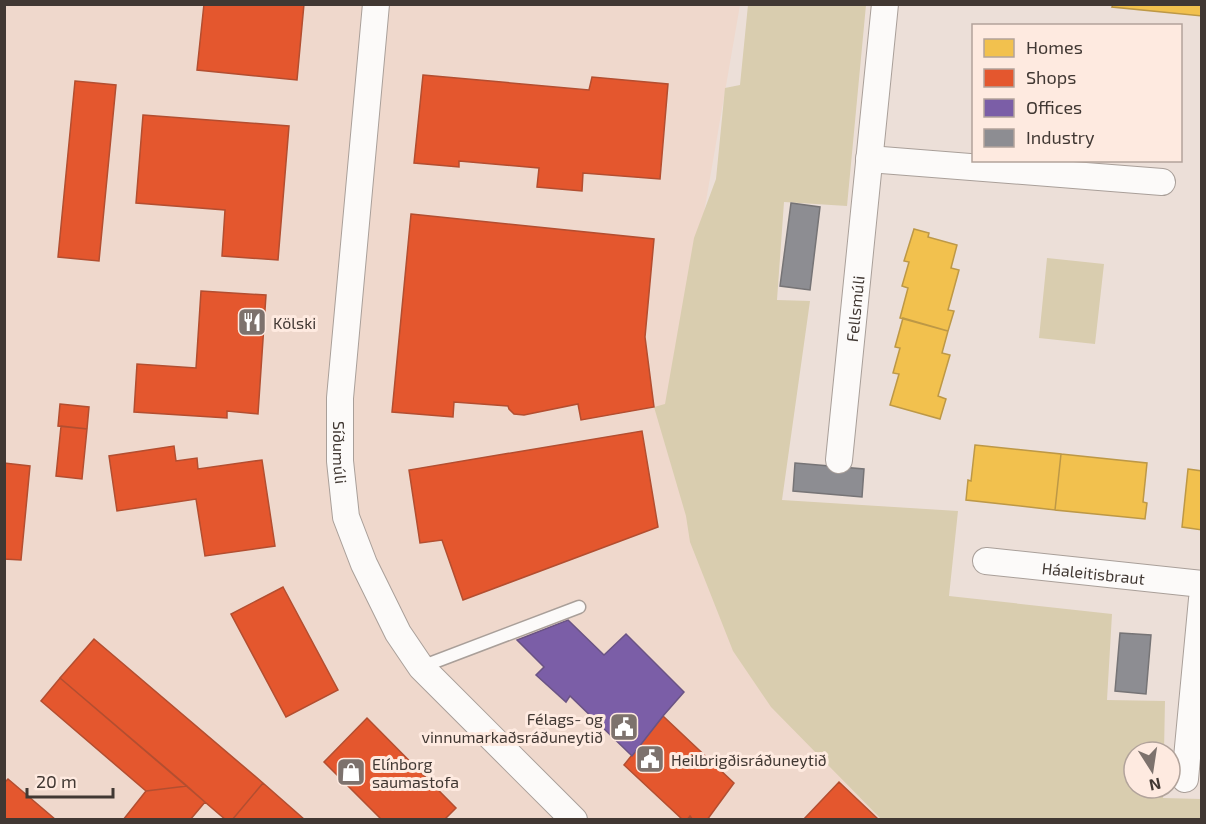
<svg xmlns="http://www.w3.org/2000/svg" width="1206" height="824" viewBox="0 0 1206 824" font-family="'Exo 2',sans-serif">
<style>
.built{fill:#efd8cc}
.green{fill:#d9cdaf}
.homes{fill:#f2c14e;stroke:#bd9846;stroke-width:1.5}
.shops{fill:#e4572e;stroke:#b34e30;stroke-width:1.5}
.offices{fill:#7b5ea7;stroke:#6a5384;stroke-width:1.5}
.industry{fill:#8d8d92;stroke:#767476;stroke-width:1.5}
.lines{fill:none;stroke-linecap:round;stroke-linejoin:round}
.service-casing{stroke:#a99f99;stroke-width:15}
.minor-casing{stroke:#a99f99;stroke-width:28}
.service{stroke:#fcfaf9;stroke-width:12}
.minor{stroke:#fcfaf9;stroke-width:26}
.labels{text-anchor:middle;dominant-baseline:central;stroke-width:6;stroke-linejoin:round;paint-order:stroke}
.street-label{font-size:16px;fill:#413833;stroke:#feeae0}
.poi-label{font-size:16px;fill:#413833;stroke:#feeae0;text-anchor:start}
</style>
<rect width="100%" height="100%" fill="#ecdfd8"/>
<path class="built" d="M 5,5 L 740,5 L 671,403 L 928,819 L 5,820 Z"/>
<path class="green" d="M 748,5 L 866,5 L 847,206 L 784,202 L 777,300 L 810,301 L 782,500 L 958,511 L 949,596 L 1112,614 L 1107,700 L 1165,701 L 1164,752 L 1134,752 L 1134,788 L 1163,788 L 1163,798 L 1201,799 L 1201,819 L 881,819 L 771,707 L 733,651 L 690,542 L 686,516 L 654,407 L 665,404 L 694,238 L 716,179 L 725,88 L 740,85 Z
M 1047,258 L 1104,264 L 1095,344 L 1039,338 Z"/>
<path class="homes" d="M 1113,4 L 1202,4 L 1202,16 L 1112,7 Z
M 914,229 L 929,233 L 928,237 L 957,245 L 951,268 L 959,270 L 948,310 L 954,311 L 948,331 L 900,318 L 908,288 L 902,286 L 909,262 L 904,261 Z
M 903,318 L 948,331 L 942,353 L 950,355 L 938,396 L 946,399 L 940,419 L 890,405 L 899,374 L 893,373 L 900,348 L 895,347 Z
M 975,445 L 1061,454 L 1055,510 L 966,500 L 968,480 L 971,481 Z
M 1061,454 L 1147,463 L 1143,502 L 1147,503 L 1145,519 L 1055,510 Z
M 1188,469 L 1202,471 L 1202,530 L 1182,527 Z"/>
<path class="shops" d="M 204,4 L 304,4 L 297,80 L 197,70 Z
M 423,75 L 589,90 L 592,77 L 668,84 L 660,179 L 583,173 L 582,191 L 537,187 L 539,168 L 459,161 L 459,167 L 414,163 Z
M 75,81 L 116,85 L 99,261 L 58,257 Z
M 143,115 L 289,126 L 278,260 L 222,256 L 225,210 L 136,203 Z
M 411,214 L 654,239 L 645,337 L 654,407 L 581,420 L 578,404 L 524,415 L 514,414 L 509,409 L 508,406 L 454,402 L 453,417 L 392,412 Z
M 201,291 L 266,295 L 258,414 L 227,411 L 227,418 L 134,412 L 137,364 L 196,368 Z
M 60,404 L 89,407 L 87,429 L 58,426 Z
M 61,426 L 87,429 L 82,479 L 56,476 Z
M 642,431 L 658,527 L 463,600 L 442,540 L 420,543 L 409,470 Z
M 174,446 L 176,461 L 197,458 L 198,469 L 262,460 L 275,546 L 205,556 L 196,499 L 117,511 L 109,456 Z
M 4,463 L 30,466 L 21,560 L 4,559 Z
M 283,587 L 338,690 L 286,717 L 231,614 Z
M 94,639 L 263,783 L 232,820 L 226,820 L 60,678 Z
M 60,678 L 187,786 L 146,791 L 41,701 Z
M 663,716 L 734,783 L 707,820 L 693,820 L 690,816 L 687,820 L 683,820 L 624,765 Z
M 367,718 L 456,808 L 444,820 L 382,820 L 324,762 Z
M 8,779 L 56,820 L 4,820 L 4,783 Z
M 839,782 L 879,820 L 803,820 Z
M 263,783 L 305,820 L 232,820 Z
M 187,786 L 205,802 L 190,820 L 123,820 L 146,791 Z"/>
<path class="offices" d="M 568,620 L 604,655 L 626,634 L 684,692 L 663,716 L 632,756 L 570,696 L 566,702 L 536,675 L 544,667 L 517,640 Z"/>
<path class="industry" d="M 791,203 L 820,207 L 810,290 L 780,286 Z
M 795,463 L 864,469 L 862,497 L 793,491 Z
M 1120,633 L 1151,635 L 1146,694 L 1115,691 Z"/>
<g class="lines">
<g class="service-casing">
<path id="service" d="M 421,667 L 579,607"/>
</g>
<g class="minor-casing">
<g id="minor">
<path id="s1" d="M 376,4 L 340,398 L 340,461 L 346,517 L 364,564 L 398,633 L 421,667 L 574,820"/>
<path d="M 869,159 L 1162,182"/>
<path id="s2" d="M 839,460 L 885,4"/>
<path id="s3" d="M 986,561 L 1202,584"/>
<path d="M 1185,779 L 1202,599"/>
</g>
</g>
<use href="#service" class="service"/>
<use href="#minor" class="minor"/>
</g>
<defs>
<g id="restaurant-square" transform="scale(1.5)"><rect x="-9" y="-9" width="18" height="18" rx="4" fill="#7d726d" stroke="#feeae0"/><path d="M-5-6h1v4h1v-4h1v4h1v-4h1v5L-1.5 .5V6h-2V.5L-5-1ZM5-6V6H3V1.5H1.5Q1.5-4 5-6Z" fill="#fff"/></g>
<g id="civic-square" transform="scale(1.5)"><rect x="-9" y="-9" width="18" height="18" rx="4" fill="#7d726d" stroke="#feeae0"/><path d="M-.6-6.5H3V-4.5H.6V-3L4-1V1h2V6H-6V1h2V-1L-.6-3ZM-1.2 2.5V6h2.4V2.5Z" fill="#fff"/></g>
<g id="shop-square" transform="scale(1.5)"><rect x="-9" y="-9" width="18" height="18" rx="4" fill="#7d726d" stroke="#feeae0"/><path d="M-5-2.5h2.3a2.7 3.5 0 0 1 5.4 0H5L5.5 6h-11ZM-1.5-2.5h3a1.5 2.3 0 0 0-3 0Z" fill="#fff"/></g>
</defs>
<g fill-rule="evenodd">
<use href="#restaurant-square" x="252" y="322"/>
<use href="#civic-square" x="624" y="727"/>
<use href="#civic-square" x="650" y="759"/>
<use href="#shop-square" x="351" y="772"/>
</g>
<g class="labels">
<g class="street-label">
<text stroke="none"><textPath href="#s2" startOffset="152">Fellsmúli</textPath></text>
<text stroke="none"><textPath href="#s1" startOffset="450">Síðumúli</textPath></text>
<text stroke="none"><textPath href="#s3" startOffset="108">Háaleitisbraut</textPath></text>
</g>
<g class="poi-label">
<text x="273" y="322">Kölski</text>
<text x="603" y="718" text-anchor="end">Félags- og<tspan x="603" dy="18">vinnumarkaðsráðuneytið</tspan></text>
<text x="671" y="759">Heilbrigðisráðuneytið</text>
<text x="372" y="763">Elínborg<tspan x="372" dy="18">saumastofa</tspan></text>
</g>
</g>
<rect width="1206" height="824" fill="none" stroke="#413833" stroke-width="12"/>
<rect x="972" y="24" width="210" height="138" fill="#feeae0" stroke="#b2a39b" stroke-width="1.5"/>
<rect x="984" y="39" width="30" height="18" fill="#f2c14e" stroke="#b2a39b" stroke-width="1.5"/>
<text x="1026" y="54" font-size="18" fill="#413833">Homes</text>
<rect x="984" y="69" width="30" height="18" fill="#e4572e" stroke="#b2a39b" stroke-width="1.5"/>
<text x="1026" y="84" font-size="18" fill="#413833">Shops</text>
<rect x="984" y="99" width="30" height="18" fill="#7b5ea7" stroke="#b2a39b" stroke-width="1.5"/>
<text x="1026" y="114" font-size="18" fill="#413833">Offices</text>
<rect x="984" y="129" width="30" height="18" fill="#8d8d92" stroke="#b2a39b" stroke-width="1.5"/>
<text x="1026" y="144" font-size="18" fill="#413833">Industry</text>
<g transform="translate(1152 770) rotate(168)"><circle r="28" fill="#feeae0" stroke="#b2a39b" stroke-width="1.5"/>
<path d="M0-4.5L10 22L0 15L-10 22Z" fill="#7d726d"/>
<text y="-9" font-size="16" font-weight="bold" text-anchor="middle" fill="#413833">N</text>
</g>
<path d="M27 788v9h86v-9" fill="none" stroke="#413833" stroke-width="3"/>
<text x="36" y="788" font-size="18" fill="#413833" stroke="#feeae0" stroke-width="4.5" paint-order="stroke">20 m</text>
</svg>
